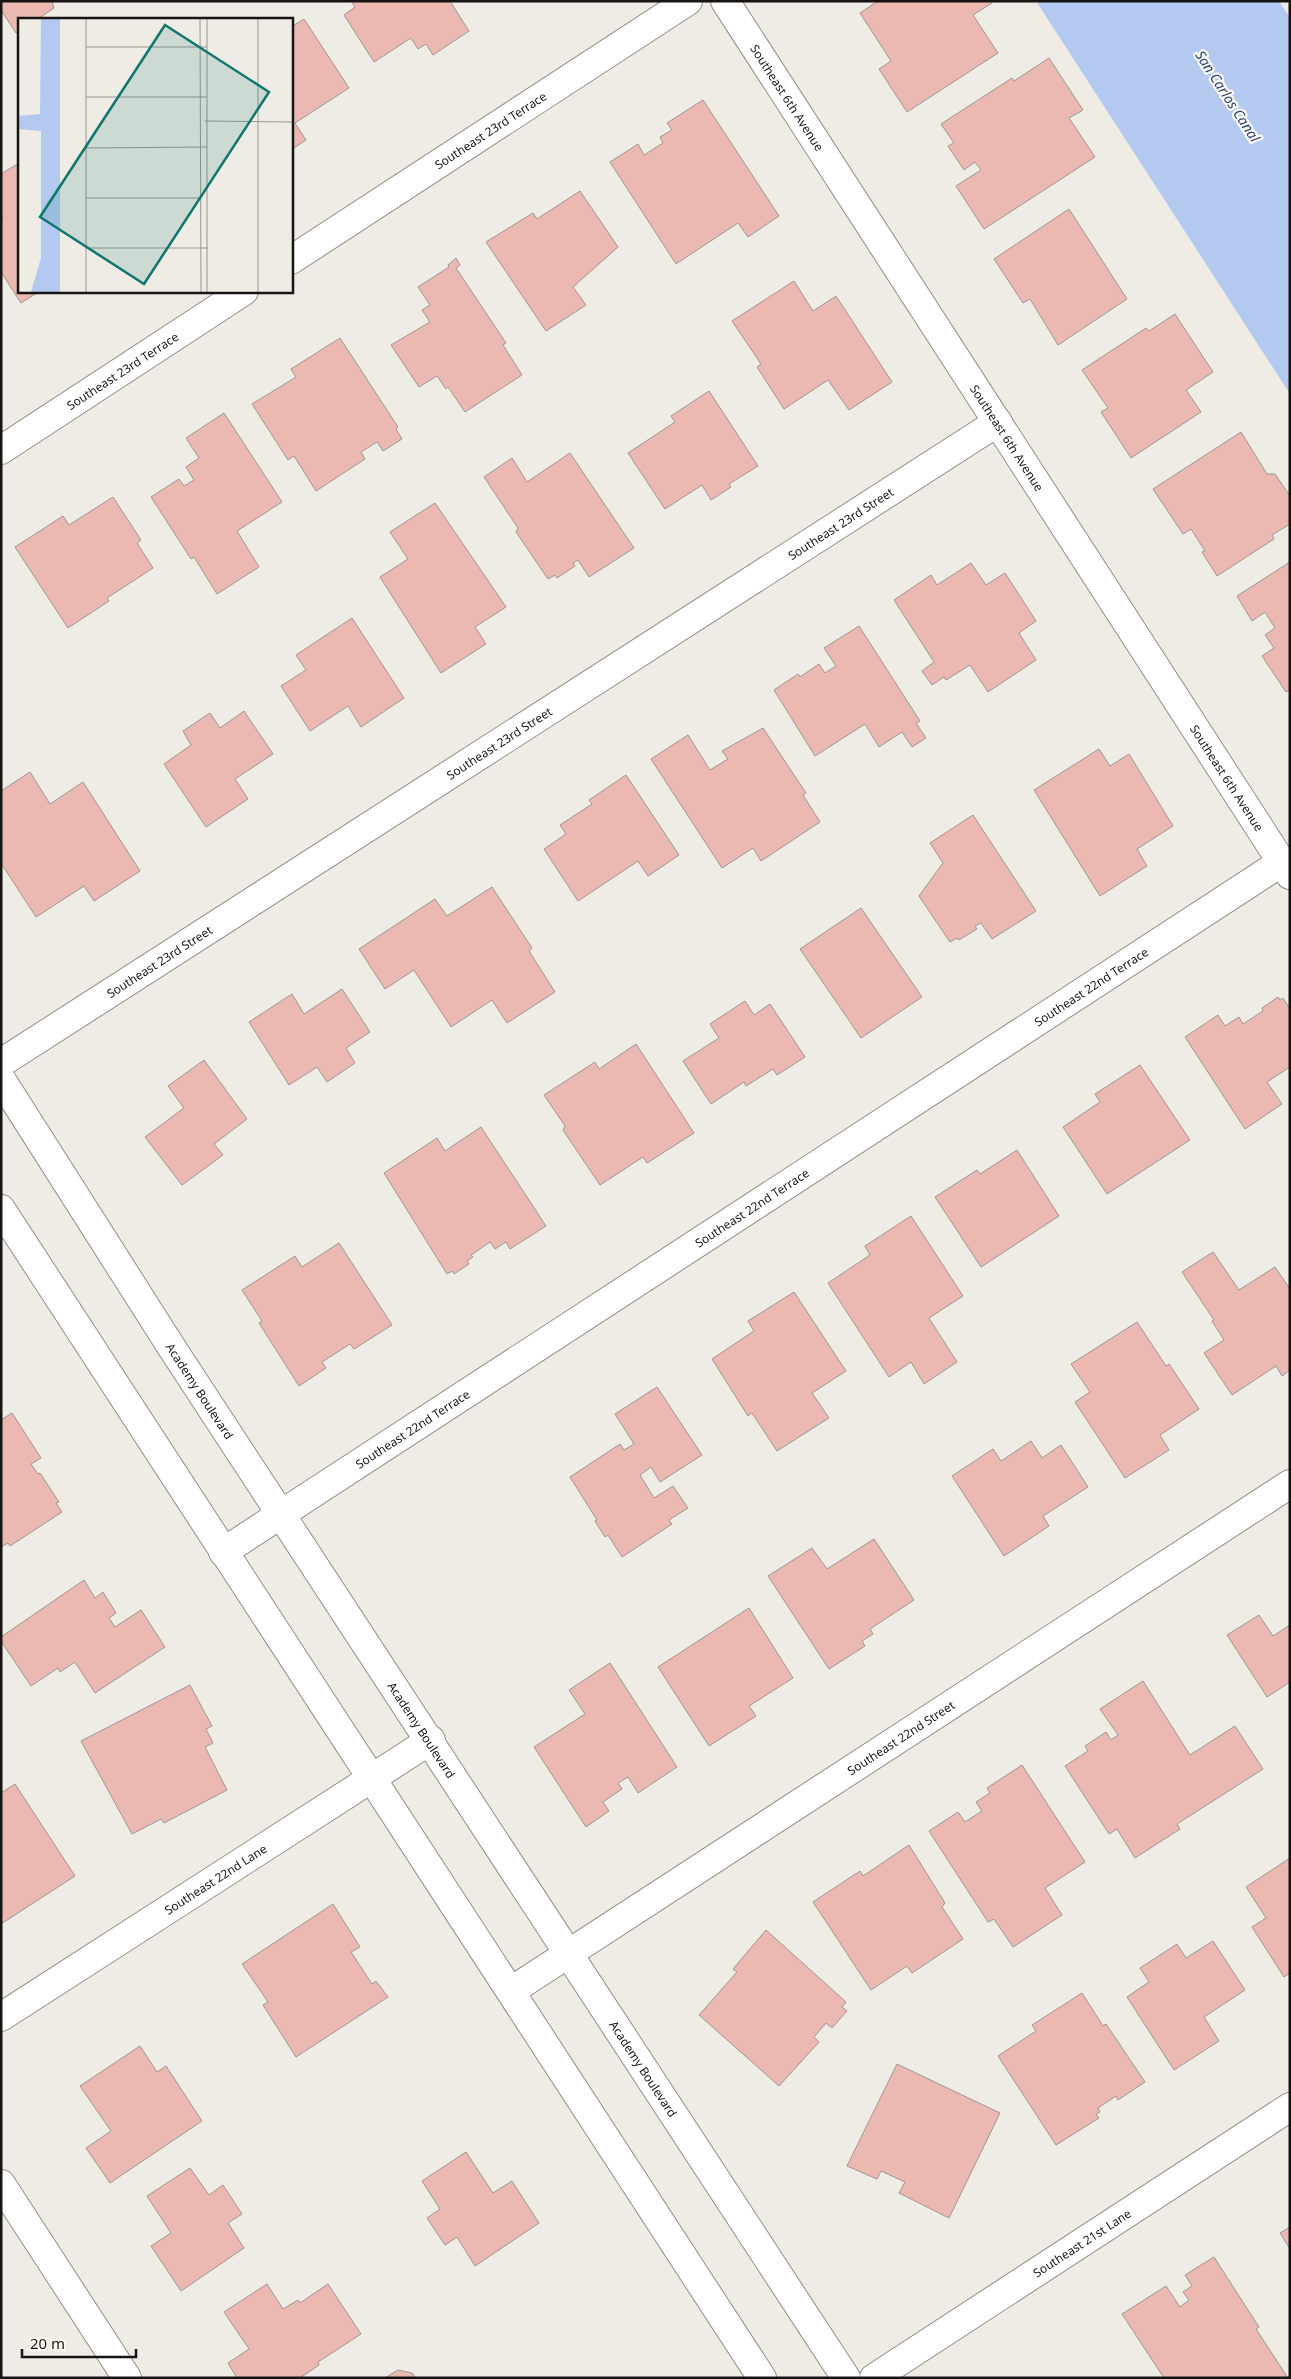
<svg xmlns="http://www.w3.org/2000/svg" width="1291" height="2379" viewBox="0 0 1291 2379" font-family="'Noto Sans',sans-serif">
<style>
.water{fill:#b3c9f0}
.building{fill:#ebb9b1;stroke:#9e9695}
.lines{fill:none;stroke-linecap:round;stroke-linejoin:round}
.minor-casing{stroke:#928e88;stroke-width:30}
.tertiary-casing{stroke:#928e88;stroke-width:30}
.minor{stroke:#fff;stroke-width:28}
.tertiary{stroke:#fff;stroke-width:28}
.labels{text-anchor:middle;dominant-baseline:central;stroke-width:4.5;stroke-linejoin:round;paint-order:stroke}
.street-label{font-size:12px;fill:#171513;stroke:#fcf8f2}
.water-label{font-size:14px;font-style:italic;fill:#294475;stroke:#fcf8f2}
.inset-road{fill:none;stroke:#999591;stroke-width:1}
.view{fill:#0f766e;fill-opacity:0.15;stroke:#0f766e;stroke-width:2.5}
.inset-edge{fill:none;stroke:#171513;stroke-width:2.5}
</style>
<rect width="100%" height="100%" fill="#efebe5"/>
<path class="water" d="M 1036,1 L 1279,1 L 1290,18 L 1290,394 Z"/>
<path class="building" d="M 1,1 L 52,1 L 54,8 L 38,19 L 19,19 L 19,31 L 16,33 L 1,10 Z
M 351,1 L 450,1 L 469,31 L 433,55 L 426,44 L 418,49 L 411,38 L 374,62 L 344,15 L 355,7 Z
M 878,1 L 991,1 L 992,3 L 973,15 L 998,53 L 907,112 L 879,69 L 891,61 L 860,13 Z
M 304,19 L 349,88 L 295,123 L 306,140 L 291,150 L 291,27 Z
M 1049,58 L 1083,110 L 1069,118 L 1095,157 L 984,229 L 956,186 L 981,170 L 975,162 L 964,170 L 948,146 L 954,143 L 941,124 L 1012,78 L 1014,81 Z
M 703,100 L 779,216 L 748,237 L 738,223 L 676,264 L 610,162 L 638,144 L 644,155 L 663,143 L 660,137 L 672,130 L 667,123 Z
M 19,163 L 19,291 L 40,291 L 21,303 L 1,272 L 1,219 L 3,218 L 1,215 L 1,174 Z
M 580,191 L 618,247 L 573,287 L 586,305 L 546,331 L 486,242 L 533,213 L 537,219 Z
M 1069,209 L 1127,299 L 1058,345 L 1030,299 L 1023,303 L 994,259 Z
M 456,258 L 460,265 L 456,268 L 506,343 L 503,345 L 522,375 L 465,412 L 448,387 L 446,389 L 437,376 L 419,387 L 391,345 L 430,322 L 422,310 L 430,305 L 418,287 L 449,267 L 448,265 Z
M 794,281 L 813,311 L 836,296 L 892,382 L 849,410 L 828,380 L 784,409 L 757,367 L 761,364 L 732,321 Z
M 1175,314 L 1213,372 L 1186,390 L 1201,412 L 1131,458 L 1101,412 L 1108,408 L 1082,370 L 1146,328 L 1149,331 Z
M 340,338 L 398,427 L 396,429 L 402,439 L 383,451 L 377,442 L 361,452 L 365,459 L 316,491 L 294,456 L 288,460 L 252,404 L 296,377 L 291,369 Z
M 709,391 L 758,466 L 729,484 L 731,487 L 711,500 L 702,485 L 665,509 L 628,453 L 675,422 L 671,416 Z
M 224,413 L 282,502 L 237,531 L 259,567 L 217,594 L 194,557 L 191,559 L 151,497 L 179,479 L 184,486 L 194,480 L 186,467 L 199,458 L 186,438 Z
M 1241,432 L 1267,474 L 1275,474 L 1290,496 L 1290,524 L 1272,535 L 1274,539 L 1217,576 L 1202,552 L 1205,551 L 1191,529 L 1183,534 L 1153,489 Z
M 570,453 L 634,548 L 589,577 L 578,560 L 573,563 L 575,566 L 557,578 L 555,575 L 548,579 L 516,532 L 518,528 L 484,477 L 512,458 L 527,482 Z
M 113,497 L 141,540 L 137,543 L 153,568 L 107,598 L 109,601 L 68,628 L 15,547 L 63,516 L 69,525 Z
M 435,503 L 506,607 L 475,627 L 486,644 L 441,673 L 380,577 L 408,559 L 390,532 Z
M 1290,562 L 1290,690 L 1286,692 L 1262,656 L 1274,648 L 1265,635 L 1275,628 L 1265,612 L 1252,621 L 1237,596 Z
M 971,563 L 986,585 L 1005,573 L 1036,621 L 1019,633 L 1036,660 L 988,692 L 970,665 L 946,680 L 944,677 L 932,685 L 922,671 L 934,662 L 894,600 L 931,575 L 937,585 Z
M 352,618 L 404,698 L 361,727 L 348,706 L 310,731 L 281,686 L 306,670 L 296,655 Z
M 859,626 L 920,721 L 916,723 L 926,738 L 912,747 L 902,732 L 879,747 L 865,724 L 815,756 L 774,690 L 798,674 L 800,677 L 819,664 L 825,673 L 836,666 L 824,648 Z
M 244,711 L 273,754 L 235,779 L 248,799 L 206,827 L 164,764 L 191,745 L 183,731 L 210,713 L 220,728 Z
M 763,728 L 806,793 L 803,795 L 820,822 L 761,861 L 753,848 L 722,868 L 651,759 L 688,735 L 710,770 L 728,759 L 722,751 Z
M 1099,749 L 1110,766 L 1129,754 L 1173,826 L 1137,849 L 1147,866 L 1100,896 L 1034,790 Z
M 30,772 L 50,804 L 83,782 L 140,871 L 94,901 L 84,886 L 36,917 L 1,863 L 1,791 Z
M 626,775 L 679,855 L 648,876 L 638,861 L 578,901 L 544,849 L 566,834 L 560,825 L 592,804 L 589,800 Z
M 973,815 L 1036,911 L 992,939 L 981,923 L 975,926 L 977,929 L 959,940 L 957,938 L 950,942 L 919,896 L 943,863 L 930,843 Z
M 492,887 L 532,948 L 529,951 L 555,992 L 507,1023 L 492,1000 L 451,1027 L 414,970 L 385,989 L 359,949 L 435,899 L 447,916 Z
M 861,908 L 922,997 L 861,1038 L 800,949 Z
M 342,989 L 370,1032 L 346,1048 L 355,1063 L 327,1082 L 317,1067 L 289,1085 L 249,1022 L 292,994 L 304,1014 Z
M 1278,997 L 1280,1000 L 1283,998 L 1290,1009 L 1290,1067 L 1267,1082 L 1282,1104 L 1245,1129 L 1185,1037 L 1218,1015 L 1225,1026 L 1239,1017 L 1243,1024 L 1263,1011 L 1262,1008 Z
M 745,1001 L 754,1015 L 770,1004 L 805,1057 L 777,1075 L 773,1069 L 746,1086 L 744,1082 L 711,1104 L 683,1061 L 719,1038 L 710,1024 Z
M 636,1044 L 694,1133 L 647,1163 L 643,1157 L 600,1185 L 563,1130 L 565,1126 L 544,1095 L 595,1062 L 599,1069 Z
M 204,1060 L 247,1119 L 214,1144 L 223,1155 L 182,1185 L 145,1137 L 184,1108 L 168,1086 Z
M 1140,1065 L 1190,1140 L 1107,1194 L 1063,1127 L 1100,1102 L 1095,1094 Z
M 481,1127 L 546,1226 L 510,1249 L 506,1242 L 495,1249 L 490,1242 L 471,1255 L 473,1257 L 467,1261 L 469,1264 L 454,1274 L 452,1271 L 447,1274 L 384,1173 L 437,1138 L 445,1151 Z
M 1017,1150 L 1059,1216 L 981,1267 L 935,1197 L 977,1170 L 980,1174 Z
M 911,1216 L 963,1296 L 929,1318 L 957,1362 L 924,1384 L 911,1362 L 889,1377 L 828,1283 L 870,1255 L 865,1246 Z
M 339,1243 L 392,1325 L 354,1349 L 350,1344 L 322,1362 L 326,1368 L 299,1386 L 259,1323 L 262,1321 L 242,1290 L 295,1256 L 302,1267 Z
M 1213,1252 L 1239,1290 L 1275,1267 L 1290,1289 L 1290,1370 L 1282,1376 L 1276,1366 L 1232,1395 L 1204,1353 L 1224,1340 L 1212,1321 L 1214,1320 L 1182,1272 Z
M 794,1292 L 846,1371 L 812,1393 L 829,1418 L 777,1451 L 752,1413 L 748,1416 L 712,1359 L 754,1331 L 748,1321 Z
M 1137,1322 L 1166,1366 L 1169,1364 L 1199,1409 L 1160,1435 L 1169,1450 L 1125,1478 L 1075,1402 L 1090,1392 L 1071,1364 Z
M 657,1387 L 702,1455 L 660,1482 L 651,1467 L 640,1475 L 654,1498 L 673,1486 L 688,1508 L 669,1520 L 672,1524 L 622,1557 L 608,1535 L 605,1537 L 595,1521 L 597,1520 L 570,1477 L 620,1444 L 624,1450 L 634,1444 L 615,1414 Z
M 12,1413 L 41,1458 L 31,1464 L 38,1474 L 40,1473 L 59,1502 L 56,1503 L 62,1512 L 10,1546 L 8,1543 L 1,1547 L 1,1420 Z
M 1031,1441 L 1042,1458 L 1061,1445 L 1088,1487 L 1043,1516 L 1049,1526 L 1004,1556 L 952,1476 L 993,1449 L 1001,1461 Z
M 874,1539 L 914,1600 L 870,1629 L 873,1634 L 862,1641 L 865,1646 L 829,1669 L 768,1576 L 812,1548 L 827,1569 Z
M 84,1580 L 95,1598 L 103,1592 L 116,1613 L 109,1618 L 115,1627 L 141,1610 L 165,1647 L 95,1693 L 75,1662 L 60,1672 L 58,1668 L 31,1686 L 1,1641 L 1,1637 Z
M 749,1608 L 793,1678 L 749,1706 L 756,1716 L 709,1746 L 658,1667 Z
M 1259,1615 L 1273,1636 L 1290,1625 L 1290,1682 L 1267,1697 L 1227,1635 Z
M 610,1663 L 677,1767 L 638,1793 L 628,1777 L 618,1783 L 622,1789 L 603,1802 L 609,1811 L 586,1827 L 534,1747 L 585,1714 L 569,1690 Z
M 1143,1681 L 1190,1755 L 1235,1726 L 1263,1769 L 1177,1824 L 1180,1829 L 1135,1858 L 1117,1829 L 1109,1834 L 1065,1766 L 1088,1751 L 1085,1746 L 1106,1732 L 1111,1740 L 1118,1735 L 1100,1709 Z
M 190,1685 L 212,1726 L 206,1729 L 213,1743 L 205,1747 L 227,1790 L 164,1823 L 161,1819 L 132,1834 L 81,1741 Z
M 1022,1765 L 1085,1862 L 1045,1888 L 1062,1915 L 1013,1947 L 994,1919 L 988,1922 L 929,1831 L 958,1812 L 965,1822 L 982,1811 L 976,1802 L 990,1793 L 987,1788 Z
M 15,1784 L 75,1876 L 1,1924 L 1,1793 Z
M 909,1845 L 945,1903 L 942,1907 L 963,1939 L 912,1973 L 907,1966 L 871,1990 L 813,1902 L 860,1871 L 863,1876 Z
M 1290,1858 L 1290,1973 L 1284,1977 L 1252,1927 L 1266,1918 L 1246,1887 Z
M 333,1904 L 360,1947 L 351,1952 L 372,1984 L 376,1981 L 388,1997 L 296,2057 L 263,2005 L 268,2002 L 242,1964 Z
M 766,1930 L 846,2002 L 842,2007 L 847,2011 L 832,2028 L 826,2023 L 814,2037 L 819,2042 L 779,2086 L 699,2015 L 737,1972 L 733,1969 Z
M 1213,1941 L 1245,1990 L 1204,2017 L 1219,2041 L 1174,2070 L 1127,1997 L 1149,1982 L 1140,1968 L 1177,1944 L 1186,1958 Z
M 1082,1993 L 1103,2026 L 1106,2024 L 1145,2082 L 1118,2100 L 1116,2096 L 1098,2108 L 1100,2112 L 1096,2114 L 1099,2118 L 1056,2145 L 998,2056 L 1036,2031 L 1032,2025 Z
M 140,2046 L 157,2072 L 166,2066 L 202,2121 L 110,2183 L 86,2148 L 111,2131 L 80,2086 Z
M 897,2064 L 1000,2113 L 949,2218 L 899,2193 L 905,2182 L 881,2171 L 877,2179 L 847,2166 Z
M 466,2152 L 493,2193 L 512,2181 L 539,2223 L 475,2266 L 457,2237 L 445,2245 L 427,2218 L 440,2209 L 422,2181 Z
M 190,2168 L 209,2195 L 223,2185 L 242,2214 L 228,2223 L 244,2248 L 181,2291 L 151,2246 L 171,2233 L 147,2196 Z
M 1290,2227 L 1290,2249 L 1280,2233 Z
M 1214,2257 L 1259,2327 L 1256,2329 L 1288,2378 L 1164,2378 L 1122,2314 L 1166,2286 L 1180,2307 L 1189,2300 L 1183,2292 L 1192,2286 L 1185,2275 Z
M 267,2284 L 283,2309 L 298,2300 L 300,2303 L 328,2284 L 361,2334 L 318,2362 L 319,2365 L 300,2378 L 237,2378 L 228,2363 L 249,2349 L 224,2312 Z
M 398,2370 L 412,2373 L 416,2378 L 385,2378 Z"/>
<g class="lines">
<g class="minor-casing">
<g id="minor">
<path id="s1" d="M 725,1 L 1290,875"/>
<path id="s2" d="M 291,260 L 688,1"/>
<path id="s3" d="M 1,450 L 244,291"/>
<path id="s4" d="M 1,1063 L 998,422"/>
<path id="s5" d="M 223,1552 L 1282,862"/>
<path id="s6" d="M 511,1991 L 1290,1484"/>
<path id="s7" d="M 1,2017 L 431,1740"/>
<path d="M 1,2184 L 127,2378"/>
<path id="s8" d="M 874,2378 L 1290,2107"/>
</g>
</g>
<g class="tertiary-casing">
<g id="tertiary">
<path id="s9" d="M 1,1079 L 172,1348 L 846,2378"/>
<path d="M 1,1209 L 762,2378"/>
</g>
</g>
<use href="#minor" class="minor"/>
<use href="#tertiary" class="tertiary"/>
</g>
<g class="labels">
<g class="street-label">
<text stroke="none"><textPath href="#s1" startOffset="115">Southeast 6th Avenue</textPath></text>
<text stroke="none"><textPath href="#s2" startOffset="238">Southeast 23rd Terrace</textPath></text>
<text stroke="none"><textPath href="#s3" startOffset="145">Southeast 23rd Terrace</textPath></text>
<text stroke="none"><textPath href="#s1" startOffset="520">Southeast 6th Avenue</textPath></text>
<text stroke="none"><textPath href="#s4" startOffset="998">Southeast 23rd Street</textPath></text>
<text stroke="none"><textPath href="#s4" startOffset="592">Southeast 23rd Street</textPath></text>
<text stroke="none"><textPath href="#s1" startOffset="925">Southeast 6th Avenue</textPath></text>
<text stroke="none"><textPath href="#s4" startOffset="188">Southeast 23rd Street</textPath></text>
<text stroke="none"><textPath href="#s5" startOffset="1036">Southeast 22nd Terrace</textPath></text>
<text stroke="none"><textPath href="#s5" startOffset="631">Southeast 22nd Terrace</textPath></text>
<text stroke="none"><textPath href="#s9" startOffset="370">Academy Boulevard</textPath></text>
<text stroke="none"><textPath href="#s5" startOffset="226">Southeast 22nd Terrace</textPath></text>
<text stroke="none"><textPath href="#s9" startOffset="775">Academy Boulevard</textPath></text>
<text stroke="none"><textPath href="#s6" startOffset="465">Southeast 22nd Street</textPath></text>
<text stroke="none"><textPath href="#s7" startOffset="255">Southeast 22nd Lane</textPath></text>
<text stroke="none"><textPath href="#s9" startOffset="1180">Academy Boulevard</textPath></text>
<text stroke="none"><textPath href="#s8" startOffset="248">Southeast 21st Lane</textPath></text>
</g>
<g class="water-label">
<text transform="translate(1228 96) rotate(57)">San Carlos Canal</text>
</g>
</g>
<g transform="translate(18 18)">
<rect width="275" height="275" fill="#efebe5"/>
<path d="M 23,1 L 42,1 L 42,274 L 13,274 L 23,240 L 23,113 L 0,111 L 0,98 L 22,96 Z" fill="#b3c9f0"/>
<path class="inset-road" d="M 182,1 L 183,274M 189,1 L 189,274M 68,29 L 189,29M 68,79 L 189,79M 187,103 L 275,104M 68,130 L 189,129M 68,180 L 183,180M 68,230 L 190,230M 68,274 L 68,1M 240,274 L 240,1"/>
<path class="view" d="M 147,7 L 251,74 L 126,266 L 22,199 Z"/>
<rect width="275" height="275" class="inset-edge"/>
</g>
<rect width="1291" height="2379" fill="none" stroke="#171513" stroke-width="5"/>
<path d="M22 2349v8h114v-8" fill="none" stroke="#171513" stroke-width="2.5"/>
<text x="30" y="2349" font-size="15" fill="#171513" stroke="#fcf8f2" stroke-width="4" paint-order="stroke">20 m</text>
</svg>
